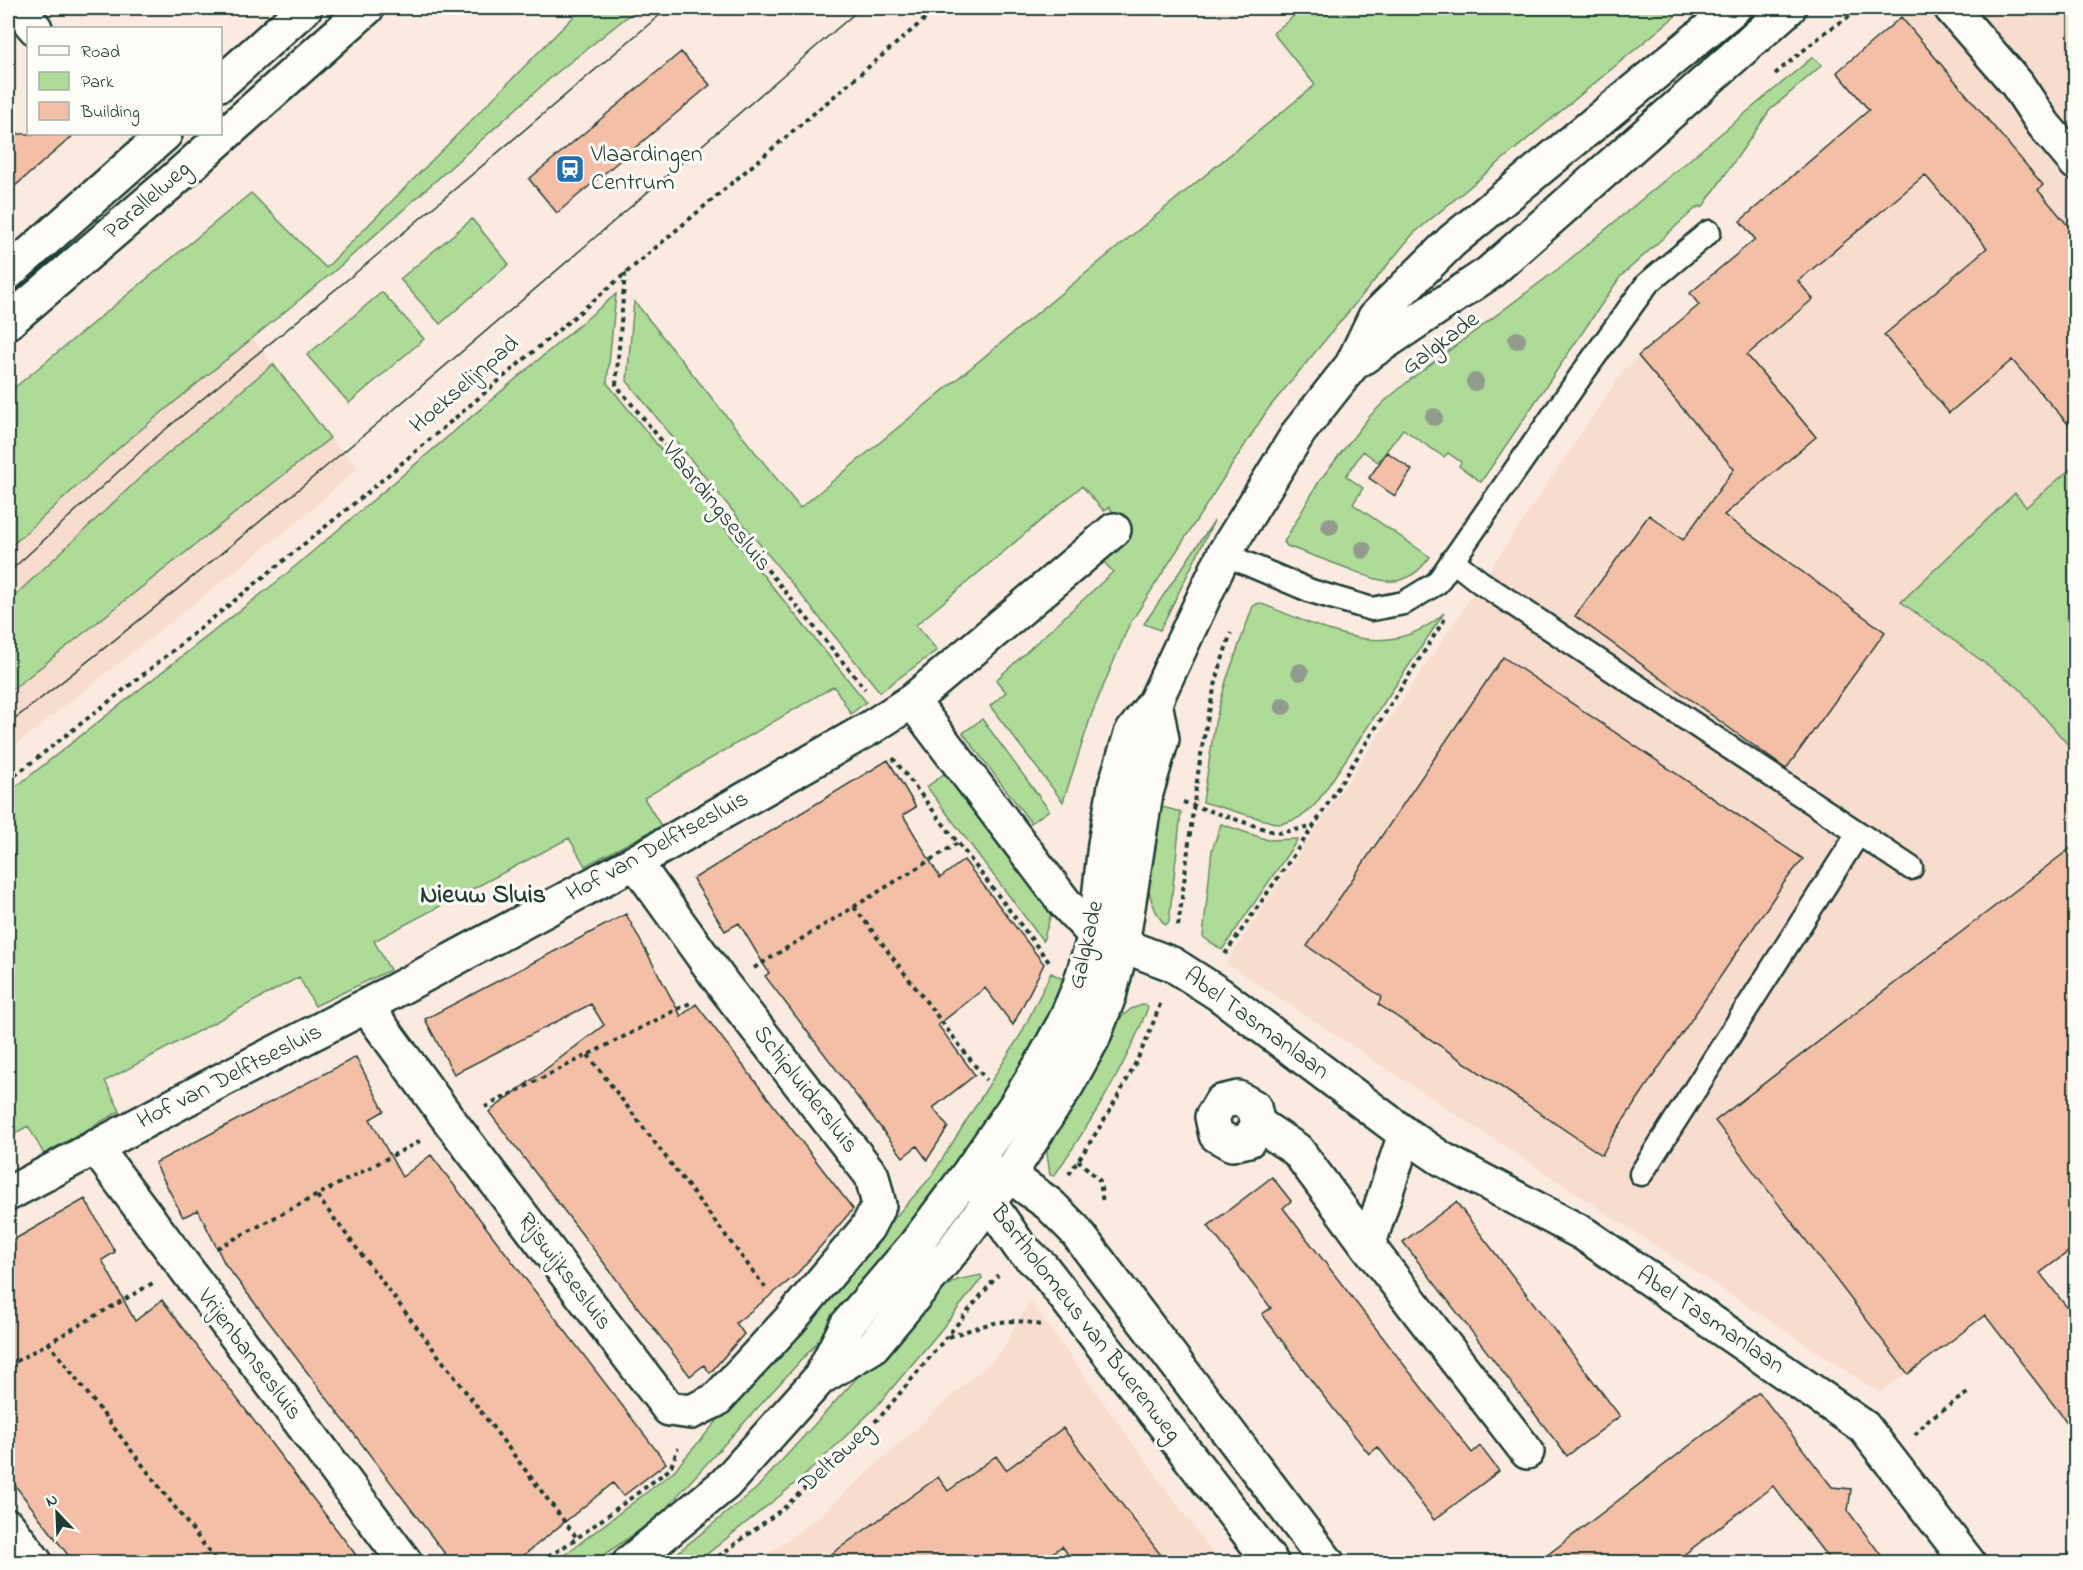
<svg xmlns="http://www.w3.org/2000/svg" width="2083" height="1570" viewBox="0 0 2083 1570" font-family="'Indie Flower',sans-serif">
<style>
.built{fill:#f8ddce}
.green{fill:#afdb99;stroke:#678c66;stroke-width:1.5}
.building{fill:#f4bfa7;stroke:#1f3d34;stroke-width:1.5}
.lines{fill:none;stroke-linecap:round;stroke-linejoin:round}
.lane-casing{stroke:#1f3d34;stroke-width:27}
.street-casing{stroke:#1f3d34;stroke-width:38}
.secondary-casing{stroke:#1f3d34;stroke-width:38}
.path{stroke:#1f3d34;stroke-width:4;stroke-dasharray:4.5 4.5;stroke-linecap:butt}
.lane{stroke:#fdfcf7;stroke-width:22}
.street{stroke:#fdfcf7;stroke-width:33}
.secondary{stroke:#fdfcf7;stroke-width:33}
.tram{stroke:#1f3d34;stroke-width:1.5}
.tree{fill:#929c8c}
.labels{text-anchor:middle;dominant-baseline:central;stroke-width:6;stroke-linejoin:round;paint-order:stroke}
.poi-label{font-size:24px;fill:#1f3d34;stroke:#fdfcf7;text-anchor:start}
.street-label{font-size:24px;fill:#1f3d34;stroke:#fdfcf7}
.neighbourhood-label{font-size:26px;font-weight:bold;fill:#1f3d34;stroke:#fdfcf7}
</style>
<rect width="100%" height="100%" fill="#faeadf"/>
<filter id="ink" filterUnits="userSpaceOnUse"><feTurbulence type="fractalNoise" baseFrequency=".0167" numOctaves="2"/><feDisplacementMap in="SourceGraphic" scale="12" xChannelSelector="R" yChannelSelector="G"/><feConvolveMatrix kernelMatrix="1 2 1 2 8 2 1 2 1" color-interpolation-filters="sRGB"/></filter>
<g filter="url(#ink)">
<path class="built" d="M 1911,8 L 2075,8 L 2075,1246 L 1880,1393 L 1226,963 L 1625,368 L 1699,305 L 1690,293 L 1755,239 L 1740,221 L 1869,110 L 1837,72 Z
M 252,337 L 273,364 L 144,474 L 8,602 L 8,549 L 121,446 Z
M 330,438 L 358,468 L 304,516 L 8,751 L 8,693 Z
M 1030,1301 L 1219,1562 L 758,1562 L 817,1518 L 1002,1351 Z"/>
<path class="green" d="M 582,8 L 638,8 L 554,75 L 338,268 L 121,446 L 8,549 L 8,393 L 251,193 L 326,268 Z
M 1304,8 L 1685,8 L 1413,234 L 1268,409 L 1129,625 L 1092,713 L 1063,802 L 990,706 L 1006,692 L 996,680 L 1113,572 L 1104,562 L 1131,533 L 1109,507 L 1104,511 L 1082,486 L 916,625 L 937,650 L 880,692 L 627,381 L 634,301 L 800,508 L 1315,85 L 1273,33 Z
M 1813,57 L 1822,65 L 1770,110 L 1702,208 L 1700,206 L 1696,208 L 1620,277 L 1481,482 L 1459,466 L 1461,462 L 1448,453 L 1444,457 L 1403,429 L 1378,462 L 1363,451 L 1346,476 L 1363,488 L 1353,504 L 1430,557 C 1403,594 1380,581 1344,567 C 1325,560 1306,553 1287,546 L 1284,542 L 1320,480 L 1369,417 L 1386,400 L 1411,379 L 1558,269 Z
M 472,219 L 509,264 L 440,324 L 400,279 Z
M 382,292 L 424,339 L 349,403 L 307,355 Z
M 616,294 L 607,383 L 866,702 L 851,714 L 834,686 L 644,798 L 661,826 L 585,866 L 569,838 L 374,941 L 390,970 L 315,1006 L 299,977 L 105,1081 L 120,1111 L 44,1154 L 28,1126 L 8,1137 L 8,793 L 279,580 Z
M 273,364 L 330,438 L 8,693 L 8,602 L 144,474 Z
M 2075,465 L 2075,753 L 2019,688 L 1901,602 L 2015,493 L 2026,507 Z
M 1214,521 L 1160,630 L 1144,624 Z
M 1259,603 C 1322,626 1385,667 1444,613 L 1318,801 C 1307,815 1296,821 1278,824 L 1203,802 L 1215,723 L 1226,681 L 1253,606 Z
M 982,719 L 1049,810 L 1031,823 L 963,733 Z
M 945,773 L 1051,914 L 1043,941 L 927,787 Z
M 1155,805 L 1181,812 L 1169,922 L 1165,925 C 1136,890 1150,846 1155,805 Z
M 1221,824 L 1268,840 L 1298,839 L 1222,950 L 1203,937 L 1212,850 Z
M 1051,973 L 1069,982 L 1013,1086 L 845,1312 L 658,1517 L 594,1562 L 555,1562 L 672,1473 L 824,1297 L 931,1177 L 1021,1034 Z
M 1145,1004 L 1148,1007 C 1126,1067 1090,1123 1054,1176 L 1050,1175 L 1047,1153 L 1048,1139 L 1117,1021 L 1131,1009 Z
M 981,1275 L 982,1278 L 936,1336 L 876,1407 L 802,1478 L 697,1562 L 666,1562 L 756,1489 L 933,1294 L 957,1280 Z"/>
<path class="building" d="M 1901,17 L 2043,185 L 2038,190 L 2076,235 L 2076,433 L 2012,360 L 1949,413 L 1884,335 L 1987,248 L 1925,175 L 1798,281 L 1813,299 L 1747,355 L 1816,437 L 1724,515 L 1885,632 L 1786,769 L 1575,616 L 1649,515 L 1683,540 L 1734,469 L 1638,356 L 1699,305 L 1690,293 L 1755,239 L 1740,221 L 1869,110 L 1837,72 Z
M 681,52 L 710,85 L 557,213 L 529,179 Z
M 8,134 L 75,134 L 8,192 Z
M 1387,452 L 1412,470 L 1395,496 L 1369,478 Z
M 1503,657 L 1803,859 L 1783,884 L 1610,1140 L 1602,1155 L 1378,1004 L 1382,997 L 1307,946 Z
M 888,760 L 916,807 L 903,815 L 940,878 L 964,860 L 1044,964 L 1013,1025 L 985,988 L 938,1025 L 975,1075 L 933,1108 L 948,1127 L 927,1160 L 917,1146 L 903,1157 L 765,976 L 769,973 L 739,923 L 725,931 L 693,879 Z
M 2076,844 L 2076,1246 L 2040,1273 L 2076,1319 L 2076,1434 L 1985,1315 L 1908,1374 L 1715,1121 Z
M 626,914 L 681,1016 L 696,1004 L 853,1209 L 795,1276 L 736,1323 L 744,1334 L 710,1373 L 704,1365 L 690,1376 L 489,1112 L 604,1025 L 591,1004 L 454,1074 L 425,1019 Z
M 356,1057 L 384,1111 L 370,1119 L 402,1177 L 431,1155 L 666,1463 L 623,1496 L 613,1483 L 514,1563 L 452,1563 L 225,1264 L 198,1210 L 183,1217 L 155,1163 Z
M 1272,1177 L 1291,1201 L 1283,1208 L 1472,1453 L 1480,1446 L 1499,1471 L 1434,1520 L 1378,1447 L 1369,1454 L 1314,1384 L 1262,1314 L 1271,1308 L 1208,1226 Z
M 85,1199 L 115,1252 L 102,1260 L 135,1321 L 162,1300 L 362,1563 L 74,1563 L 8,1476 L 8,1243 Z
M 1456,1202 L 1620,1416 L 1567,1456 L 1403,1242 Z
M 1759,1392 L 1832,1487 L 1851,1489 L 1848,1511 L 1887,1563 L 1832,1563 L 1773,1486 L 1673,1563 L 1537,1563 Z
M 1063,1428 L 1167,1563 L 1074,1563 L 1062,1546 L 1039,1563 L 819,1563 L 938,1477 L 948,1491 L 996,1456 L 1006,1470 Z"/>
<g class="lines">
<g class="lane-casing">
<path id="lane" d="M 1224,554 L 1311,591 L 1372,609 L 1404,603 L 1437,583 L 1587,367 L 1647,284 L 1709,232
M 1452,560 L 1480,582 L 1911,868
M 1641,1174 L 1858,834"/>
</g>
<g class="street-casing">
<path id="street" d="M 18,8 L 35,28
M 1951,8 L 2017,84 L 2044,125 L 2076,163
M 220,84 L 305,8
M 8,273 L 165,134
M 8,322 L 168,185 L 367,8
M 912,701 L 1065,903 L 1095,935 L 1172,964 L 1219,994 L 1405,1134 L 1442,1159 L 1584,1234 L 1864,1427 L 1968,1562
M 366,1006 L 452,1124 L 669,1409 L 691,1412 L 716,1400 L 790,1320 L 867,1228 L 879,1205 L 872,1176 L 724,986 L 635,862
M 1258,1124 L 1249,1140 L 1232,1144 L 1216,1135 L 1212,1117 L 1221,1102 L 1238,1098 L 1254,1107 L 1258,1124 L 1297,1150 L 1368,1246
M 1405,1134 L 1368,1246 L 1527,1452
M 95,1147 L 405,1562
M 8,1194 L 220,1081 L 366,1006 L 635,862 L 870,728 L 912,701 L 1114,530
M 8,1526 L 35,1562
M 1271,1562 L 1042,1267 L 1020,1247 L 989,1202 L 971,1170 L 1009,1175 L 1049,1204 L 1074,1229 L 1327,1562"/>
</g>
<g class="secondary-casing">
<path id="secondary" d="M 1353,364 L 1489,273 L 1789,8
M 820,1378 L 872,1347 L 953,1250 L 1009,1175 L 1067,1085 L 1093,1038 L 1109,996 L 1122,945 L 1146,793 L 1162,739 L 1155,702
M 630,1562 L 725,1484 L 820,1378 L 847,1325 L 915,1245 L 971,1170 L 1014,1108 L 1042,1063 L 1064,1023 L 1079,988 L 1095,935 L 1105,844 L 1115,786 L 1131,734 L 1155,702 L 1224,554 L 1299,432 L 1352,365 L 1375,317 L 1452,241 L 1734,8"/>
</g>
<path class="path" d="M 1775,74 L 1827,31 L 1863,8
M 625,273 L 616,385 L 865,689
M 893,758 L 1049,962
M 8,781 L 149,670 L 362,497 L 938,8
M 1183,802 L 1277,833 L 1313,827
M 854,907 L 986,1080
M 1178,926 C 1193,827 1197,728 1231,633
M 1225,954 L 1313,827 L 1446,617
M 754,968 L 958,843
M 588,1055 L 768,1291
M 485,1107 L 690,1003
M 1078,1160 L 1100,1181 L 1103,1204
M 1069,1174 C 1106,1120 1141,1062 1161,1001
M 317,1196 L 577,1538
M 217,1248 L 420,1141
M 949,1337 C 981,1326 1006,1315 1040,1325
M 48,1342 L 217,1562
M 8,1366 L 153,1283
M 1915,1435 L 1929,1419 L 1969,1392
M 541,1562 L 577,1538 L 670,1469 L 678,1448
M 711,1562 L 785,1507 L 881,1416 L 998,1275"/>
<use href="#lane" class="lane"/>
<use href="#street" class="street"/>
<use href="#secondary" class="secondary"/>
<path class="tram" d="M 8,573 L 155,438 L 370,261 L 668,8
M 8,724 C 301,496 580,250 861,8"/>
</g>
<g class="tree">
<circle cx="1517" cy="340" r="9"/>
<circle cx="1475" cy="382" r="9"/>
<circle cx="1434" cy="417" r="9"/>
<circle cx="1330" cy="526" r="9"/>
<circle cx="1363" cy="550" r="9"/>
<circle cx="1300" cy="672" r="9"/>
<circle cx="1283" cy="706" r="9"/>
</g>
</g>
<defs>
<g id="station-square" transform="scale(1.5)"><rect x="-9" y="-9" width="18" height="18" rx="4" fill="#1f6fb2" stroke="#fdfcf7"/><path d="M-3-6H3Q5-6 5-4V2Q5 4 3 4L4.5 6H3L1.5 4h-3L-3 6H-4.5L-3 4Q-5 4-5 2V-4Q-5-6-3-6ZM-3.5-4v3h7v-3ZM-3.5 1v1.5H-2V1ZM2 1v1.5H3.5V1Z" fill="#fff"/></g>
</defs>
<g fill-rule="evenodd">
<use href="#station-square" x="570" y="169"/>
</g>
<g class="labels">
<g class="poi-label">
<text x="591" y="155">Vlaardingen<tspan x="591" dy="28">Centrum</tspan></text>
</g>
<g class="street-label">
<text transform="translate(148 201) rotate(-41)">Parallelweg</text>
<text transform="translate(1441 344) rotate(-37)">Galgkade</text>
<text transform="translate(465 385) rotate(-41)">Hoekselijnpad</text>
<text transform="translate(716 507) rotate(51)">Vlaardingsesluis</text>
<text transform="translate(658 847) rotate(-29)">Hof van Delftsesluis</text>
<text transform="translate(1087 945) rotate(-77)">Galgkade</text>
<text transform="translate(1256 1024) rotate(36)">Abel Tasmanlaan</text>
<text transform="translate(230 1077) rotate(-27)">Hof van Delftsesluis</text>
<text transform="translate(805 1090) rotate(52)">Schipluidersluis</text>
<text transform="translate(564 1272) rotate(53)">Rijswijksesluis</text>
<text transform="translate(1710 1321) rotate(34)">Abel Tasmanlaan</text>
<text transform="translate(1085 1324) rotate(52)">Bartholomeus van Buerenweg</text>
<text transform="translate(249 1355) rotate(53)">Vrijenbansesluis</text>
<text transform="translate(837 1458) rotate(-43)">Deltaweg</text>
</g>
<g class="neighbourhood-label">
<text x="483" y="896">Nieuw Sluis</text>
</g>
</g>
<rect width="2083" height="1570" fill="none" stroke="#fdfcf7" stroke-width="30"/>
<rect x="15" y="15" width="2053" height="1540" fill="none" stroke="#1f3d34" stroke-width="2" filter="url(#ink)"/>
<rect x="27" y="27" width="195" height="108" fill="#fdfcf7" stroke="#a4b0a9" stroke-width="1.5"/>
<rect x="39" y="46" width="30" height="9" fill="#fdfcf7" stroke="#a4b0a9" stroke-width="1.5"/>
<text x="81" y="57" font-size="18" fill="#1f3d34">Road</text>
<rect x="39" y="72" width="30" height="18" fill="#afdb99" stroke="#a4b0a9" stroke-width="1.5"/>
<text x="81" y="87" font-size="18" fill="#1f3d34">Park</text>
<rect x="39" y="102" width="30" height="18" fill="#f4bfa7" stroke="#a4b0a9" stroke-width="1.5"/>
<text x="81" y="117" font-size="18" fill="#1f3d34">Building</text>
<g transform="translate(57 1513) rotate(337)" stroke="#fdfcf7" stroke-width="4.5" paint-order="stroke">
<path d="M0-4.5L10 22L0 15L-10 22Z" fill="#1f3d34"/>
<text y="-9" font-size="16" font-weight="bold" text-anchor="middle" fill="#1f3d34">N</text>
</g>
</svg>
